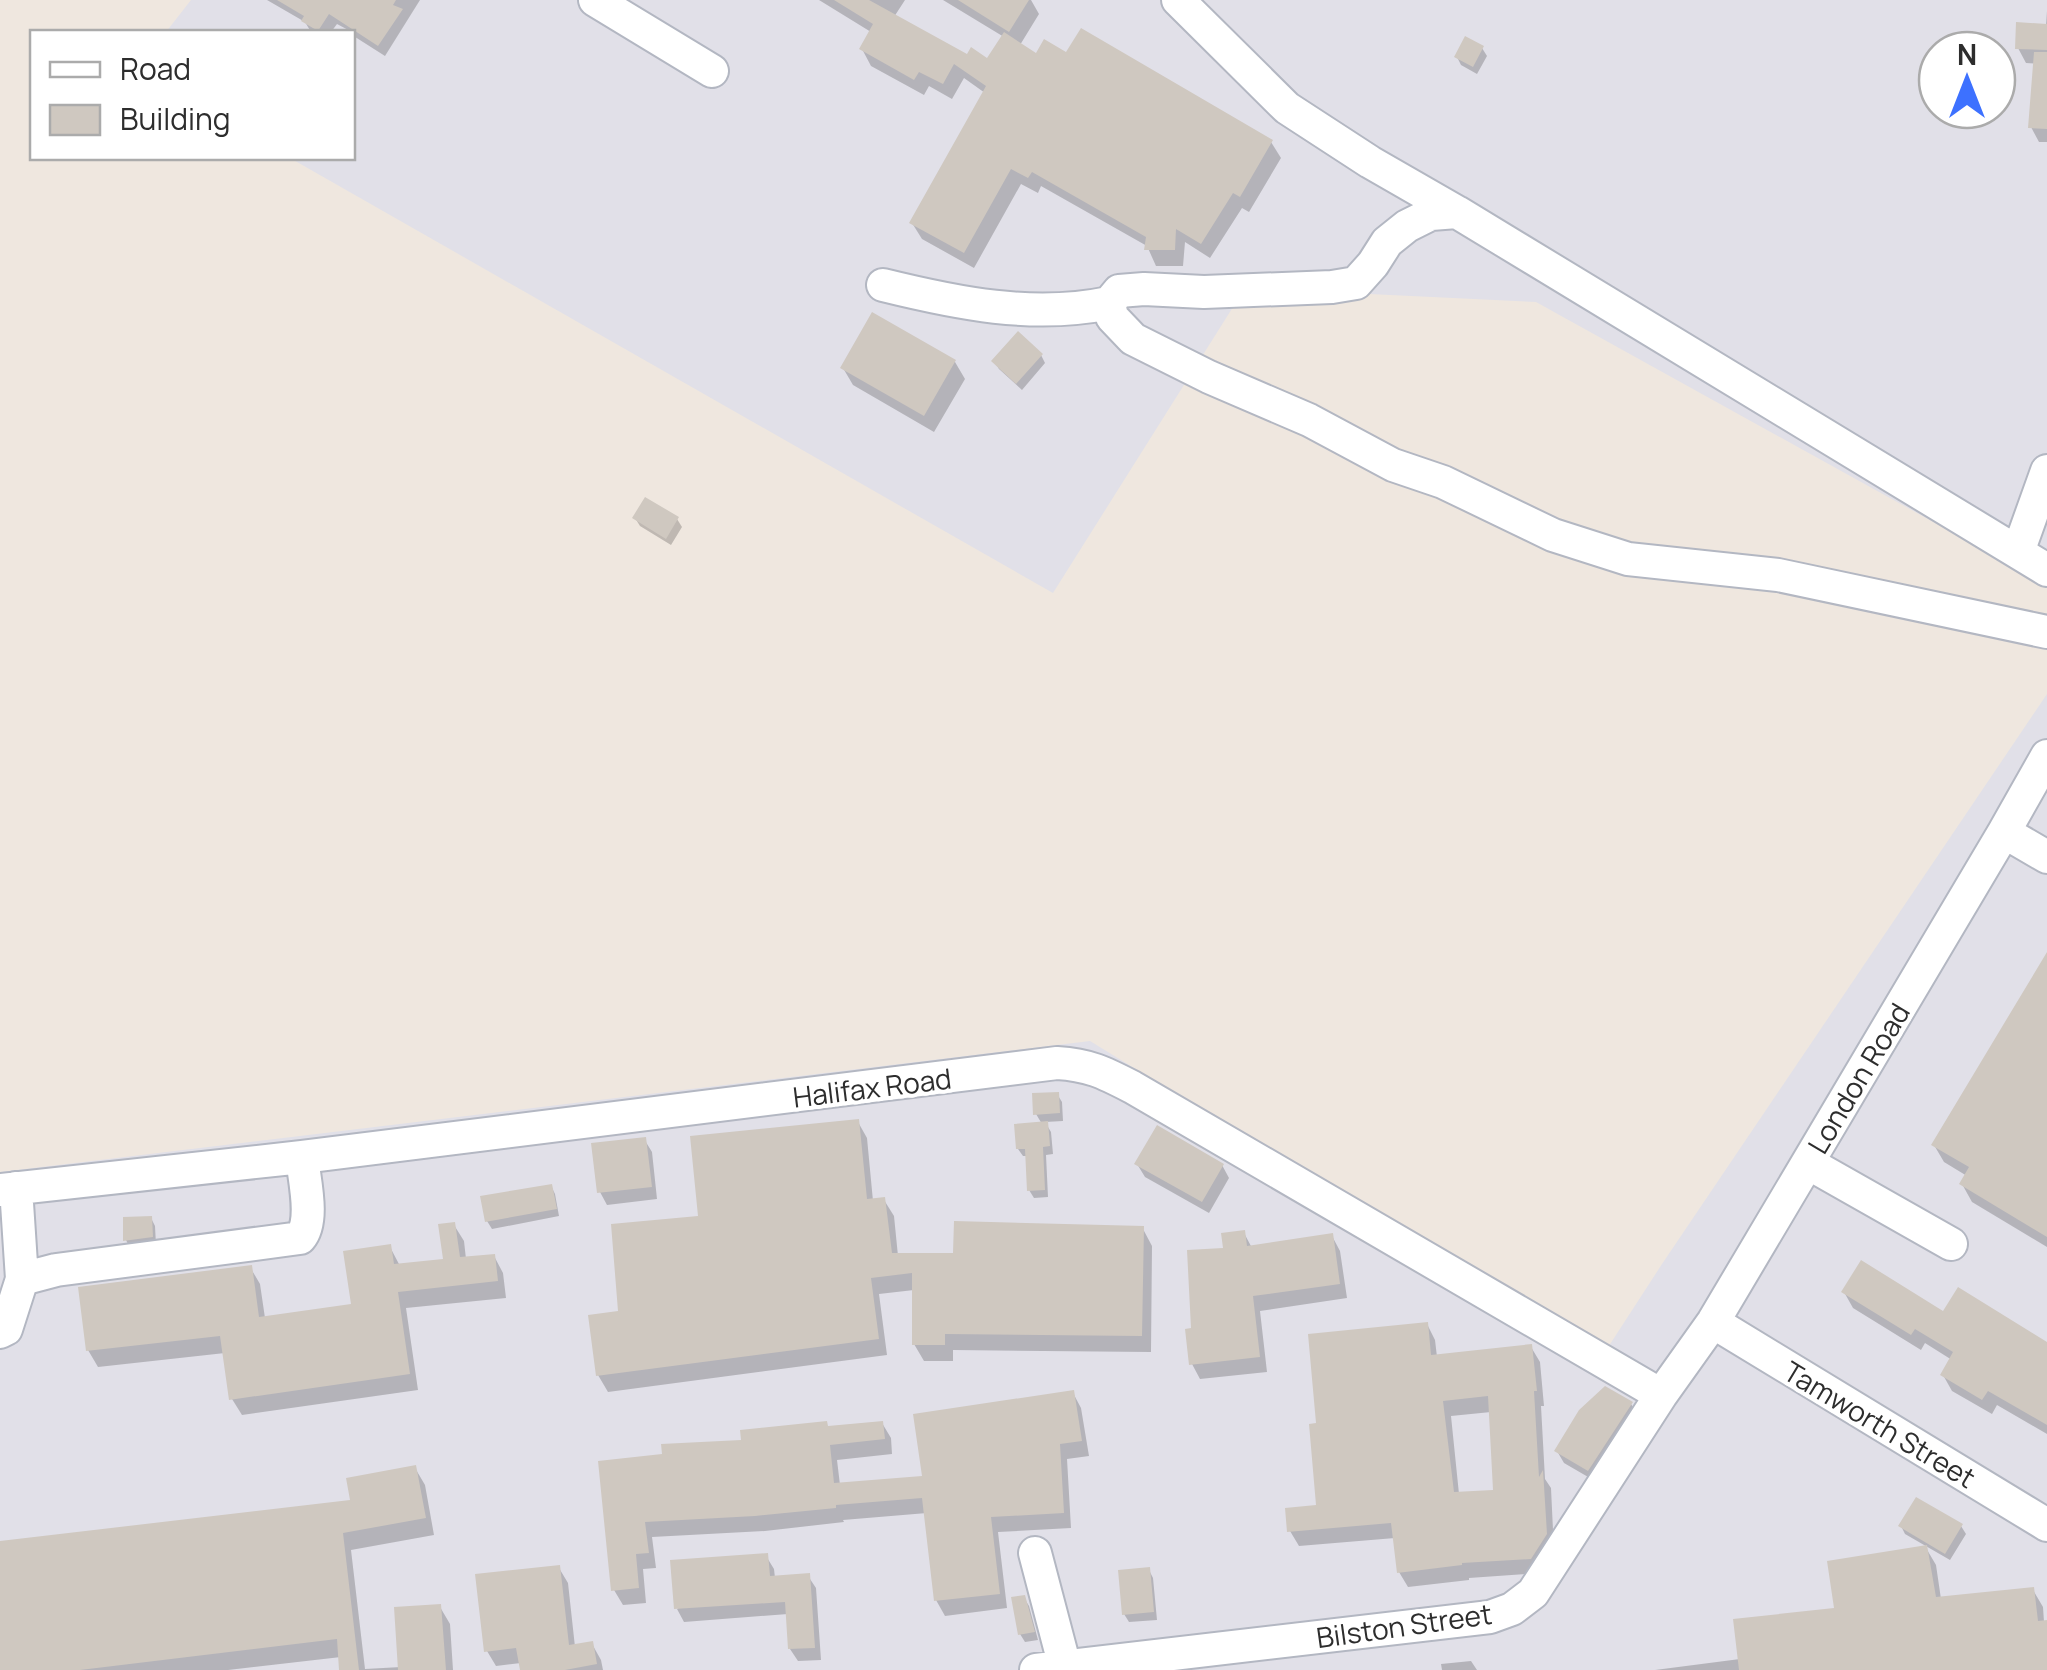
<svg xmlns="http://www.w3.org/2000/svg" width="2047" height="1670" viewBox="0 0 2047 1670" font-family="Manrope,sans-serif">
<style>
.industrial{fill:#e1e0e8;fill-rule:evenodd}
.shadow{fill:#0003;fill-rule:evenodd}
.building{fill:#cfc8c0;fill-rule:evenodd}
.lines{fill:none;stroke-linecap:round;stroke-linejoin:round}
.minor-casing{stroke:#b3b7c2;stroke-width:36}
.minor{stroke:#fff;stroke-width:32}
.labels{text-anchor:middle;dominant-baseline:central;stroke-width:8;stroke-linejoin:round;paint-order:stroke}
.street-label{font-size:28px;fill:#2d2d2d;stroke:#fff}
</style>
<rect width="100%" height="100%" fill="#efe7df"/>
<path class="industrial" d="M 191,0 L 2047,0 L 2047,585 L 1536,302 L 1245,288 L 1053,593 L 290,158 L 352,158 L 352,32 L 166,32 ZM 1937,50 L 1997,50 L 1997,110 L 1937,110 Z
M 2047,694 L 2047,1670 L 0,1670 L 0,1172 L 1090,1041 L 1603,1355 L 1662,1264 Z"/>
<path class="shadow" d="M 267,0 L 420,0 L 385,56 L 352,35 L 352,32 L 337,24 L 331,32 L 311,32 L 305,22 Z
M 819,0 L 905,0 L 894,17 L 967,57 L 987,61 L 1004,37 L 943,0 L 1031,0 L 1039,14 L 1020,45 L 1037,56 L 1067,55 L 1271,142 L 1281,158 L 1249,212 L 1242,208 L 1210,258 L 1185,242 L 1183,266 L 1156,266 L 1147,246 L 1041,186 L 1038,193 L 1021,184 L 974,268 L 922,239 L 912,223 L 985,93 L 964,78 L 952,99 L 929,86 L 924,95 L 871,66 L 862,49 L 871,32 Z
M 2047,11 L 2047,64 L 2026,63 L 2018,48 L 2046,26 Z
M 1482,48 L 1487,56 L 1477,74 L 1461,65 L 1457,57 Z
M 2047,85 L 2047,142 L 2039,142 L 2031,127 Z
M 1041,355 L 1045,363 L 1022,390 L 999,369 L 994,361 Z
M 955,362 L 965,379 L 934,432 L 853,385 L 843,368 Z
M 635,518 L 677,519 L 682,527 L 671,545 L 640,526 Z
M 2047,957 L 2047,1247 L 1972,1202 L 1962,1184 L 1967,1176 L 1944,1162 L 1934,1145 Z
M 1057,1094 L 1062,1102 L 1063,1121 L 1045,1122 L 1051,1132 L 1053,1154 L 1046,1155 L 1048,1197 L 1034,1198 L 1029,1190 L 1028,1156 L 1023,1156 L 1018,1149 L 1042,1124 L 1036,1114 Z
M 858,1122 L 867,1138 L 873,1201 L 884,1200 L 894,1216 L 898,1256 L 955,1256 L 1143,1229 L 1152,1246 L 1151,1352 L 953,1350 L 953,1361 L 924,1361 L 914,1344 L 914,1290 L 879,1294 L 887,1355 L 608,1392 L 598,1375 L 621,1313 L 701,1218 Z
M 644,1139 L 652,1152 L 657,1199 L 607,1205 L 600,1192 Z
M 1137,1164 L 1222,1165 L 1229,1178 L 1209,1213 L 1145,1177 Z
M 551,1186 L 555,1194 L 559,1216 L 492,1229 L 487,1221 Z
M 151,1218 L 155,1226 L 156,1245 L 130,1248 L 126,1240 Z
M 454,1225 L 464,1241 L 466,1259 L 494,1256 L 503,1273 L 506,1298 L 406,1308 L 418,1390 L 242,1415 L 232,1399 L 225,1353 L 98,1367 L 88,1350 L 250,1267 L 260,1284 L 265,1318 L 353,1306 L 390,1247 L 400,1266 L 445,1261 Z
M 1244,1233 L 1252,1248 L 1332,1236 L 1340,1251 L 1347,1298 L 1260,1311 L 1267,1372 L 1200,1379 L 1192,1364 L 1194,1331 L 1226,1250 Z
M 1844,1292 L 1944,1315 L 2047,1344 L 2047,1434 L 1997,1405 L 1992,1414 L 1952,1391 L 1943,1375 L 1952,1360 L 1925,1343 L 1921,1350 L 1853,1308 Z
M 1427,1324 L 1435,1340 L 1437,1357 L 1531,1347 L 1540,1362 L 1544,1406 L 1541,1406 L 1545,1479 L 1551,1488 L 1554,1551 L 1540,1573 L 1469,1578 L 1469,1580 L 1408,1587 L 1399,1572 L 1395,1538 L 1299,1546 L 1290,1531 L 1318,1507 L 1319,1426 ZM 1491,1412 L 1496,1492 L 1459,1494 L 1451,1416 Z
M 1073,1393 L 1081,1408 L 1089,1456 L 1067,1459 L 1071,1528 L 998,1532 L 1007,1608 L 945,1616 L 936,1600 L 927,1513 L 843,1520 L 844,1522 L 765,1531 L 652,1537 L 656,1568 L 643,1569 L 646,1603 L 623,1605 L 614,1590 L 664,1456 L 829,1429 L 882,1423 L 891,1438 L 892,1454 L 837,1460 L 840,1485 L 925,1478 Z
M 1631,1404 L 1638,1415 L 1595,1481 L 1564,1463 L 1557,1451 Z
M 415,1468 L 425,1485 L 434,1535 L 351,1550 L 365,1669 L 401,1667 L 440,1607 L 450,1624 L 453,1670 L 342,1670 L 341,1657 L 228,1670 L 0,1670 L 0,1544 L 353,1502 Z
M 1901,1526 L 1961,1526 L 1966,1534 L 1950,1560 L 1905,1534 Z
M 1926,1548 L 1936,1565 L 1941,1599 L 2033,1590 L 2043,1607 L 2044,1622 L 2047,1622 L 2047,1670 L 1655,1670 L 1740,1659 L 1837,1610 Z
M 766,1556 L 774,1569 L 775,1578 L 808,1576 L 816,1588 L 821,1660 L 798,1661 L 790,1649 L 788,1614 L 684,1622 L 677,1609 Z
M 559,1568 L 568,1583 L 575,1647 L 592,1644 L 601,1660 L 603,1670 L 523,1670 L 521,1663 L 496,1666 L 487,1651 Z
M 1149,1570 L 1153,1578 L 1157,1620 L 1129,1622 L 1124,1614 Z
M 1024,1598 L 1029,1606 L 1038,1640 L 1025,1642 L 1020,1634 Z
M 1471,1661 L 1477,1670 L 1442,1670 L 1441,1664 Z"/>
<path class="building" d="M 277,0 L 396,0 L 393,5 L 403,9 L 378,46 L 329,14 L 318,31 L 301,21 L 304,16 Z
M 834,0 L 869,0 L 967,54 L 971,47 L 987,58 L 1004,32 L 1036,53 L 1044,39 L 1066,52 L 1081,28 L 1273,140 L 1240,197 L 1233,193 L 1201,244 L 1176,229 L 1175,250 L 1144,250 L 1146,237 L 1032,172 L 1028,178 L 1011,169 L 964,253 L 909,223 L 986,86 L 954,64 L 943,84 L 919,72 L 914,80 L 859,49 L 873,24 Z
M 958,0 L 1029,0 L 1009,32 Z
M 2016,22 L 2047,24 L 2047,50 L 2015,49 Z
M 1465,36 L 1484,46 L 1473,67 L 1454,57 Z
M 2034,52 L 2047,52 L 2047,129 L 2028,128 Z
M 872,312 L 956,360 L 924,416 L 840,368 Z
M 1018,331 L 1043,354 L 1016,384 L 991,361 Z
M 645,497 L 679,517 L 666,539 L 632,518 Z
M 2047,952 L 2047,1237 L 1959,1184 L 1969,1167 L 1931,1145 Z
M 1059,1092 L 1060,1113 L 1033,1115 L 1032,1093 Z
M 859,1119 L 867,1199 L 885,1197 L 892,1253 L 953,1253 L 954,1221 L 1144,1226 L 1142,1336 L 945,1334 L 945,1345 L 912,1345 L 912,1273 L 871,1278 L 879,1339 L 596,1376 L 588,1315 L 618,1311 L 611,1224 L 698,1216 L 690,1136 Z
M 1048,1121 L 1050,1146 L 1043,1147 L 1045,1190 L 1027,1191 L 1025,1149 L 1016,1149 L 1014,1124 Z
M 1157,1125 L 1224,1164 L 1202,1202 L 1134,1164 Z
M 646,1137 L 652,1187 L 597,1193 L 591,1143 Z
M 552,1184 L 557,1209 L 485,1222 L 480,1196 Z
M 152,1216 L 153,1237 L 123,1241 L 123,1217 Z
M 455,1222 L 460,1257 L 495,1254 L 498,1281 L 398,1292 L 410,1374 L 229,1400 L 220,1336 L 86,1351 L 78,1287 L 252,1265 L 259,1317 L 351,1304 L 343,1251 L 391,1244 L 394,1264 L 443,1259 L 438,1224 Z
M 1245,1230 L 1247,1246 L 1333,1233 L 1340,1284 L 1253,1296 L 1260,1357 L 1189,1365 L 1185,1329 L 1191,1328 L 1187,1250 L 1223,1248 L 1221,1233 Z
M 1861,1260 L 1943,1311 L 1958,1287 L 2047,1342 L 2047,1425 L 1988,1391 L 1982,1400 L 1940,1375 L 1953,1352 L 1915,1329 L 1911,1335 L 1841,1292 Z
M 1428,1322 L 1431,1355 L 1532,1344 L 1537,1391 L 1534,1391 L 1539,1477 L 1543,1470 L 1547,1534 L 1531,1559 L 1462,1563 L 1462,1565 L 1397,1573 L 1391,1523 L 1287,1532 L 1285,1508 L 1316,1505 L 1309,1424 L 1316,1423 L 1308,1334 ZM 1488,1396 L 1493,1490 L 1454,1492 L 1443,1401 Z
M 1605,1386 L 1633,1402 L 1588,1471 L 1554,1451 L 1579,1410 Z
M 1074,1390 L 1082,1441 L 1060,1444 L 1064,1513 L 991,1517 L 1000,1594 L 934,1601 L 922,1498 L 836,1505 L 836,1508 L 755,1516 L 645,1522 L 649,1553 L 636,1554 L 639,1588 L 611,1591 L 598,1461 L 662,1454 L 661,1444 L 741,1440 L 740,1430 L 827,1421 L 828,1426 L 883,1421 L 885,1439 L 830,1445 L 834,1483 L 922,1476 L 913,1414 Z
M 416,1465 L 426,1518 L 343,1533 L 359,1670 L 339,1670 L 337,1639 L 80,1670 L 0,1670 L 0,1541 L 350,1500 L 346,1478 Z
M 1916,1497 L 1963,1524 L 1945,1554 L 1898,1526 Z
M 1927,1545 L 1936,1597 L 2034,1587 L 2038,1621 L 2047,1620 L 2047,1670 L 1739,1670 L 1733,1619 L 1834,1608 L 1827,1561 Z
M 768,1553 L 770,1576 L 810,1573 L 815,1648 L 788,1649 L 785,1602 L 674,1609 L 670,1560 Z
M 560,1565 L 569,1645 L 593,1641 L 597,1664 L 565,1670 L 520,1670 L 516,1648 L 484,1652 L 475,1574 Z
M 1150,1567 L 1154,1612 L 1122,1615 L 1118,1570 Z
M 1025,1595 L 1035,1632 L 1018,1635 L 1011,1597 Z
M 441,1604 L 446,1670 L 398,1670 L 394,1607 Z"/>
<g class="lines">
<g class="minor-casing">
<path id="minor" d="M 595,0 L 712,71
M 1178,0 L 1287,108 L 1370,162 L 1457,212 L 2047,570
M 1457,212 L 1431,214 L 1407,226 L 1387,242 L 1373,264 L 1356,283 L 1332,287 L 1204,292 L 1144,289 L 1119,291 L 1109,303 L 1112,317 L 1133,339 L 1209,377 L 1309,420 L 1393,465 L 1443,482 L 1553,535 L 1628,559 L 1778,575 L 2047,632
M 883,285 C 956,303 1033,319 1109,303
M 2018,552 L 2047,471
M 2004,832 L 2047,857
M 1808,1163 L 1951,1244
M 16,1188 L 22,1279
M 0,1190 L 302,1157 L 1057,1063 C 1089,1065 1103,1072 1132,1087 L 1661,1395
M 1713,1322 L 2047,1525
M 0,1332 L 6,1329 L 22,1279 L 56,1270 L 300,1238 C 315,1221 304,1179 302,1157
M 1035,1553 L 1065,1667
M 1036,1670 L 1490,1617 L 1512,1609 L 1533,1593 L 1661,1395 L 1713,1322 L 2004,832 L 2047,756"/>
</g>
<use href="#minor" class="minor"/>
</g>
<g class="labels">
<g class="street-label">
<text transform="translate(1858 1078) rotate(-59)">London Road</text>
<text transform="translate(872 1087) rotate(-7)">Halifax Road</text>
<text transform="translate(1880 1424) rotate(31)">Tamworth Street</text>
<text transform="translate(1404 1625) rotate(-8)">Bilston Street</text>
</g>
</g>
<rect x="30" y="30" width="325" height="130" fill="#ffffff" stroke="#ababab" stroke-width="2.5"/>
<rect x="50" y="62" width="50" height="15" fill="#ffffff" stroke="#ababab" stroke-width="2.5"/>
<text x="120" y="80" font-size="30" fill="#2d2d2d">Road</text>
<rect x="50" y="105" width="50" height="30" fill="#cfc8c0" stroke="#ababab" stroke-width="2.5"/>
<text x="120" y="130" font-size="30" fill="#2d2d2d">Building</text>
<g transform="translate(1967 80)"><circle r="48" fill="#ffffff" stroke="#ababab" stroke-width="2.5"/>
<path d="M0-8L18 38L0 25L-18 38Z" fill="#3d71ff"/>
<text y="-15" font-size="28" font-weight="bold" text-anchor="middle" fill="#2d2d2d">N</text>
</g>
</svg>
